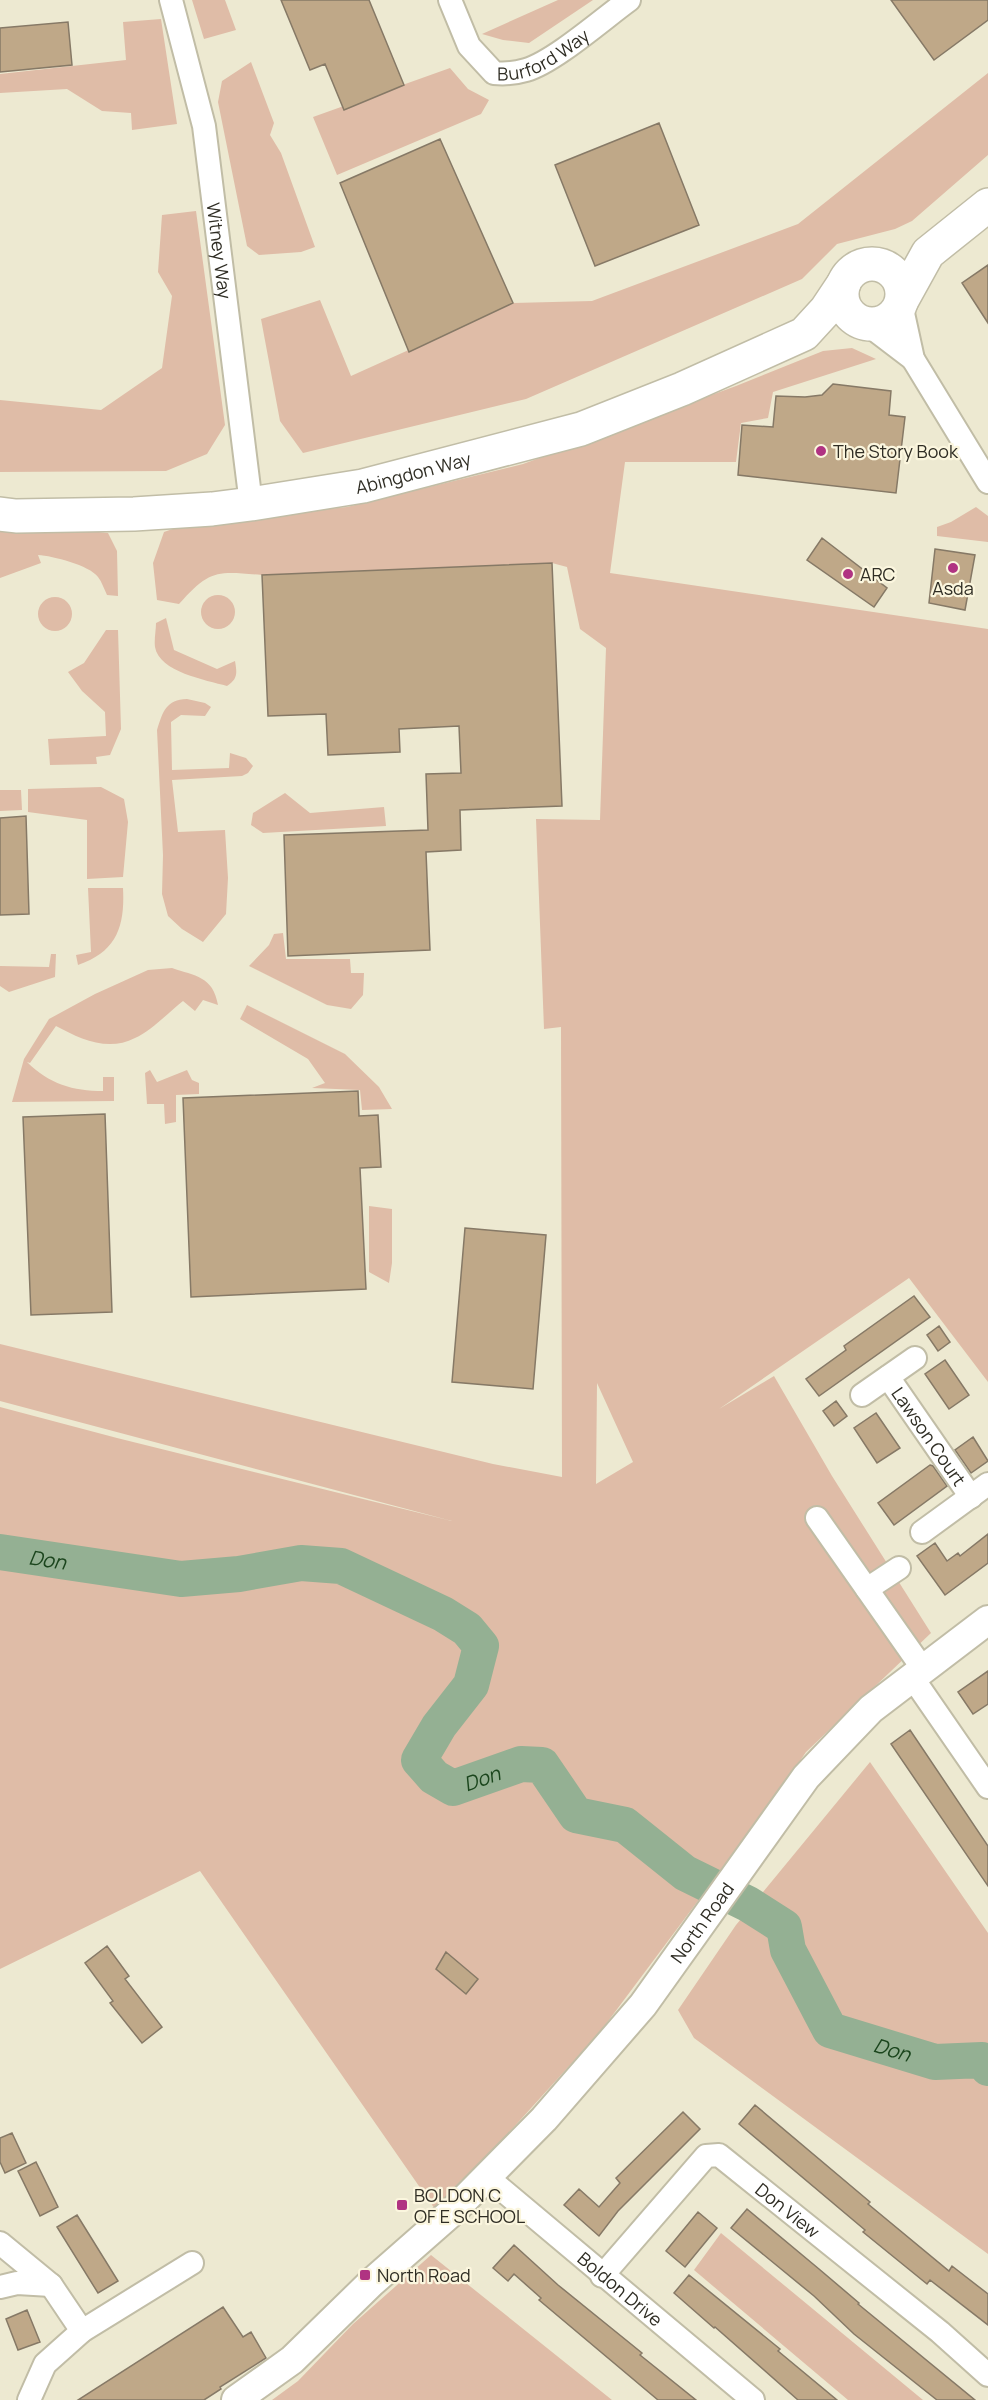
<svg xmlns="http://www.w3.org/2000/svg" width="988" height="2400" viewBox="0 0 988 2400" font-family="Manrope,sans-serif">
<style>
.green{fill:#dfbca7;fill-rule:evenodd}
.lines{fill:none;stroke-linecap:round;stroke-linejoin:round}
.river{stroke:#94b093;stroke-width:36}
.building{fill:#bfa888;stroke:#867966;stroke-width:1.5}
.minor-casing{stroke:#c1bda6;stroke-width:26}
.tertiary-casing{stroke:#c1bda6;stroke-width:32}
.secondary-casing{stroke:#c1bda6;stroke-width:36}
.minor{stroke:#fff;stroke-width:22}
.tertiary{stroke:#fff;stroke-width:28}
.secondary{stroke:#fff;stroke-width:33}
.poi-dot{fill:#b03382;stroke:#fbf6de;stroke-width:2}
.labels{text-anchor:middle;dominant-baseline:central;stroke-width:4.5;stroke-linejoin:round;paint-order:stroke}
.street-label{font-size:18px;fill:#2f2d24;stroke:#fbf6de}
.poi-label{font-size:18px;fill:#2f2d24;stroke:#fbf6de;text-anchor:start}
.water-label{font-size:20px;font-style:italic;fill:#1b451d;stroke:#fbf6de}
</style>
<rect width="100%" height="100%" fill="#ede9d1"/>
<path class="green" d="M 192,0 L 225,0 L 236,30 L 204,39 Z
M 558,0 L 593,0 L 529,43 L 503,40 L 482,34 Z
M 161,19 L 177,124 L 132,130 L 131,113 L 102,111 L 67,89 L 0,93 L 0,74 L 126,60 L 123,22 Z
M 251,62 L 274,123 L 270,135 L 281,153 L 315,247 L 301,252 L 259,255 L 247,246 L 218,102 L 222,81 Z
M 450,68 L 468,89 L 489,100 L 481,114 L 337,175 L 313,117 Z
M 988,73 L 988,155 L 912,221 L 895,229 L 837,244 L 802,279 L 526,399 L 303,453 L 280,421 L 261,319 L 320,300 L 351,376 L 513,303 L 592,301 L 798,224 Z
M 196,211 L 225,425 L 207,454 L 166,471 L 0,472 L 0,400 L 101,410 L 162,368 L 172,296 L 158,272 L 162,215 Z
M 852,348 L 876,359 L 773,392 L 768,418 L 741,423 L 736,462 L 625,462 L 610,573 L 988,629 L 988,1382 L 909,1278 L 719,1409 L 774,1376 L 832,1476 L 931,1633 L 806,1752 L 777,1795 L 600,2032 L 437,2212 L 200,1871 L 0,1969 L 0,1407 L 117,1438 L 452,1521 L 0,1401 L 0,1344 L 493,1464 L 562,1477 L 561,1027 L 544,1029 L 536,819 L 600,820 L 606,648 L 580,629 L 567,567 L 552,563 L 262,575 C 217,571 210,569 179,604 L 157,600 L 153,563 L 164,532 L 187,524 L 347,507 L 523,464 L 736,386 L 823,351 ZM 597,1383 L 633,1462 L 596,1484 Z
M 976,507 L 988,516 L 988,542 L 937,536 L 937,527 L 951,522 Z
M 53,527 L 108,533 L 117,551 L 118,596 L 107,595 C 104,589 102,582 98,577 C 89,565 53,556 38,555 L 41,563 L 0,578 L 0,530 Z
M201 612a17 17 0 1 1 34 0a17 17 0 1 1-34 0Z
M38 614a17 17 0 1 1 34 0a17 17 0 1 1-34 0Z
M 166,618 L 174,650 L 217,669 L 235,661 C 237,673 238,679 227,686 C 206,680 159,672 155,647 C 154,640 156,630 156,623 Z
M 106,630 L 118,630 L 121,729 L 110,755 L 96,757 L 97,764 L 50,765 L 48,739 L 106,736 L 105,712 L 82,691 L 68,672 L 84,663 Z
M 187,699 L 205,703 L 211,707 L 205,716 L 181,715 L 171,722 L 172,770 L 229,768 L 230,753 L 246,758 L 253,766 L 248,773 L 242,776 L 172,780 L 178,832 L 225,830 L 228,878 L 226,914 L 203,942 L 182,929 L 168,916 L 162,894 L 163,855 L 157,730 C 163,711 166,700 187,699 Z
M 101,787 L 124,799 L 128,822 L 123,877 L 87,879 L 87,820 L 28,812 L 28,789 Z
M 0,790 L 21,790 L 22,810 L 0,811 Z
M 285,793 L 310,813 L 384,807 L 386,826 L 263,833 L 251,825 L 253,813 Z
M 88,888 L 123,888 C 125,926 117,952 78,965 L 76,955 L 91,952 Z
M 283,933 L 286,959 L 350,959 L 351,973 L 364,973 L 363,995 L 351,1009 L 327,1005 L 249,966 L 269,945 L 274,934 Z
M 51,954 L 56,954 L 55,977 L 9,992 L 0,986 L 0,966 L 49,967 Z
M 172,968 C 195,976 213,976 218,1005 L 203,1000 L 195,1011 L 183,1001 C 169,1012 151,1031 135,1038 C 108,1052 80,1039 56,1026 L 30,1063 L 27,1062 C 49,1084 73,1091 103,1091 L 103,1077 L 114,1077 L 114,1101 L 12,1102 L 24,1059 L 49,1019 L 95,994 L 148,970 Z
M 247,1005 L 345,1054 L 379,1087 L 392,1109 L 362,1110 L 360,1090 L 312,1088 L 325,1083 L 308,1059 L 240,1019 Z
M 150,1070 L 157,1082 L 187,1070 L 192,1080 L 199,1083 L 199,1094 L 176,1095 L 176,1122 L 165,1124 L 164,1104 L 147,1104 L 145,1073 Z
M 369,1206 L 392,1209 L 392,1263 L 389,1283 L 369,1272 Z
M 870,1762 L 988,1933 L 988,2254 L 694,2038 L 678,2010 L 736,1925 Z
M 721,2233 L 923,2400 L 848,2400 L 694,2270 Z
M 431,2255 L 612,2400 L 272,2400 L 298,2381 L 353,2324 Z"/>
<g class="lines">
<path class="river" id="s1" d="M 0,1552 L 181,1579 L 239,1574 L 301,1563 L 341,1566 L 443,1614 L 467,1629 L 481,1646 L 471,1685 L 439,1726 L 419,1760 L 434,1777 L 453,1788 L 521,1764 L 542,1765 L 576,1815 L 625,1825 L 685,1873 L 748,1904 L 784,1927 L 788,1950 L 830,2030 L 935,2062 L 982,2060 L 988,2068"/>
</g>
<path class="building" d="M 281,0 L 369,0 L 404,85 L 344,110 L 325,64 L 310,70 Z
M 891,0 L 988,0 L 988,20 L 934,60 Z
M 68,22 L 72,65 L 0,72 L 0,28 Z
M 659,123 L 699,225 L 595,266 L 555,165 Z
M 440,139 L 513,303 L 409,352 L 340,183 Z
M 988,265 L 988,323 L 962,283 Z
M 833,384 L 891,391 L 889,415 L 905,417 L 896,493 L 738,475 L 742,425 L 773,427 L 776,396 L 805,397 L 822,395 Z
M 822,538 L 887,588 L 874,607 L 807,560 Z
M 935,549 L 975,555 L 965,610 L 929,603 Z
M 552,563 L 562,806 L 460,810 L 461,850 L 426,852 L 430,950 L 288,956 L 284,835 L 428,830 L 426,774 L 461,773 L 459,726 L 399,729 L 400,752 L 328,755 L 326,714 L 268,716 L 262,575 Z
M 26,816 L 29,914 L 0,915 L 0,818 Z
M 358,1091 L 359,1116 L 378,1115 L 381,1167 L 360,1168 L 366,1289 L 191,1297 L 183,1098 Z
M 105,1114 L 112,1312 L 31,1315 L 23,1117 Z
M 465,1228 L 546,1235 L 533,1389 L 452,1382 Z
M 914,1296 L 930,1317 L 819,1396 L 806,1379 L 846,1350 L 844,1346 Z
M 939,1326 L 950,1342 L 938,1351 L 927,1335 Z
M 945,1360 L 969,1395 L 949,1409 L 925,1374 Z
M 836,1401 L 847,1416 L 834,1426 L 823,1411 Z
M 876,1413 L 900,1448 L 877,1463 L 854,1428 Z
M 973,1437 L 988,1461 L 971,1473 L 955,1450 Z
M 930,1465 L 933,1466 L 947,1486 L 894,1525 L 878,1503 Z
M 988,1534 L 988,1563 L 945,1595 L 917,1556 L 935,1543 L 947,1561 L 958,1553 L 960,1556 Z
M 988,1671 L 988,1704 L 973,1714 L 958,1692 Z
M 910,1730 L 988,1846 L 988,1886 L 891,1744 Z
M 107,1946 L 129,1976 L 125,1979 L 162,2027 L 142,2043 L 110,2003 L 113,2001 L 85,1963 Z
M 446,1952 L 478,1979 L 466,1994 L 436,1969 Z
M 755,2105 L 870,2202 L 868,2204 L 949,2271 L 952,2266 L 988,2294 L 988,2325 L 930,2280 L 927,2284 L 863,2232 L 865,2230 L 739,2124 Z
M 683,2112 L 700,2129 L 618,2211 L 599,2236 L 564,2205 L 579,2189 L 599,2207 L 620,2183 L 616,2178 Z
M 12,2133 L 26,2163 L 5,2173 L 0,2162 L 0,2138 Z
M 36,2162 L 58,2207 L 40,2216 L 18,2171 Z
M 747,2209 L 819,2269 L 859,2303 L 858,2304 L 975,2400 L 937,2400 L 854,2334 L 814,2296 L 731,2228 Z
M 698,2212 L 717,2228 L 685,2267 L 666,2251 Z
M 77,2215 L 118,2281 L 98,2293 L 57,2227 Z
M 514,2245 L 558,2285 L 642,2353 L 640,2355 L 696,2400 L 658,2400 L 539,2300 L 541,2298 L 514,2274 L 508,2281 L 493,2268 Z
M 689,2275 L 780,2349 L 778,2351 L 837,2400 L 798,2400 L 715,2327 L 714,2328 L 674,2293 Z
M 223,2307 L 243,2337 L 251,2332 L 266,2358 L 220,2387 L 221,2389 L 204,2400 L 78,2400 Z
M 27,2310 L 40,2342 L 18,2350 L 6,2319 Z"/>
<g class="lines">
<g class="minor-casing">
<g id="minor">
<path id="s2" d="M 171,0 L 204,126 L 251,504"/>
<path id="s3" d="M 450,0 L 469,46 L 494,73 C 505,74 516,73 526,70 C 554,62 604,18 629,0"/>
<path d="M 901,304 L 913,359 L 988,482"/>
<path d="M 867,324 L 913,359"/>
<path id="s4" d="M 888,1377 L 971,1497"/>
<path d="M 862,1395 L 915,1358"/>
<path d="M 817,1518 L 923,1669"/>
<path d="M 922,1532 L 988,1484"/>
<path d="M 867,1589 L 899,1568"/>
<path d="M 912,1677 L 988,1787"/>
<path id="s5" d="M 487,2177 L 753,2400"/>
<path d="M 0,2243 L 51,2285 L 82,2331"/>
<path id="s6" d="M 602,2276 L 706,2156 L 719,2155 L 940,2332 L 988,2375"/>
<path d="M 0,2287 L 17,2283 L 51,2285"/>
<path d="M 29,2400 L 45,2364 L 82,2331 L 192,2263"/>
</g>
</g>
<g class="tertiary-casing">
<g id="tertiary">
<path id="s7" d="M 236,2400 L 292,2360 L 371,2283 L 453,2211 L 544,2119 L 643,2005 L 806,1777 L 871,1709 L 988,1620"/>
</g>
</g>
<g class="secondary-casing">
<g id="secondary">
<circle cx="872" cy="294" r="30"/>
<path d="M 902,300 L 928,253 L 988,205"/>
<path id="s8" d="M 0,514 L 16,516 L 134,514 L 212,509 L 251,504 L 363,486 L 581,429 L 682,389 L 804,334 L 826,310 L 844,283"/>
</g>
</g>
<use href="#minor" class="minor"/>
<use href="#tertiary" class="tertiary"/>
<use href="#secondary" class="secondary"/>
</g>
<g class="poi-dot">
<circle cx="821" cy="451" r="6"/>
<circle cx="953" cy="568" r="6"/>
<circle cx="848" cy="574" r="6"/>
<rect x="396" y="2199" width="12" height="12" rx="3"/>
<rect x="359" y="2269" width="12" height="12" rx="3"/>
</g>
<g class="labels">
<g class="street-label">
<text stroke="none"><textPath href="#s3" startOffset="140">Burford Way</textPath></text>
<text stroke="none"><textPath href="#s2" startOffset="256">Witney Way</textPath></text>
<text stroke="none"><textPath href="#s8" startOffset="417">Abingdon Way</textPath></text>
<text stroke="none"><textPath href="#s4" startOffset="72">Lawson Court</textPath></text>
<text stroke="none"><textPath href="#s7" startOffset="670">North Road</textPath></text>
<text stroke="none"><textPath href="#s6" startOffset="260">Don View</textPath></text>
<text stroke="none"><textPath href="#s5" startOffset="174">Boldon Drive</textPath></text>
</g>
<g class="poi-label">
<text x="833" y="451">The Story Book</text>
<text x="860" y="574">ARC</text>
<text x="953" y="588" text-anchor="middle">Asda</text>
<text x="414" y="2195">BOLDON C<tspan x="414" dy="21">OF E SCHOOL</tspan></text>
<text x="377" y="2275">North Road</text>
</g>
<g class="water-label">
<text stroke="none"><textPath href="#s1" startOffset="48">Don</textPath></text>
<text stroke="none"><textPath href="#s1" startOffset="714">Don</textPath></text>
<text stroke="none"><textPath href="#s1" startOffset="1256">Don</textPath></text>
</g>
</g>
</svg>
